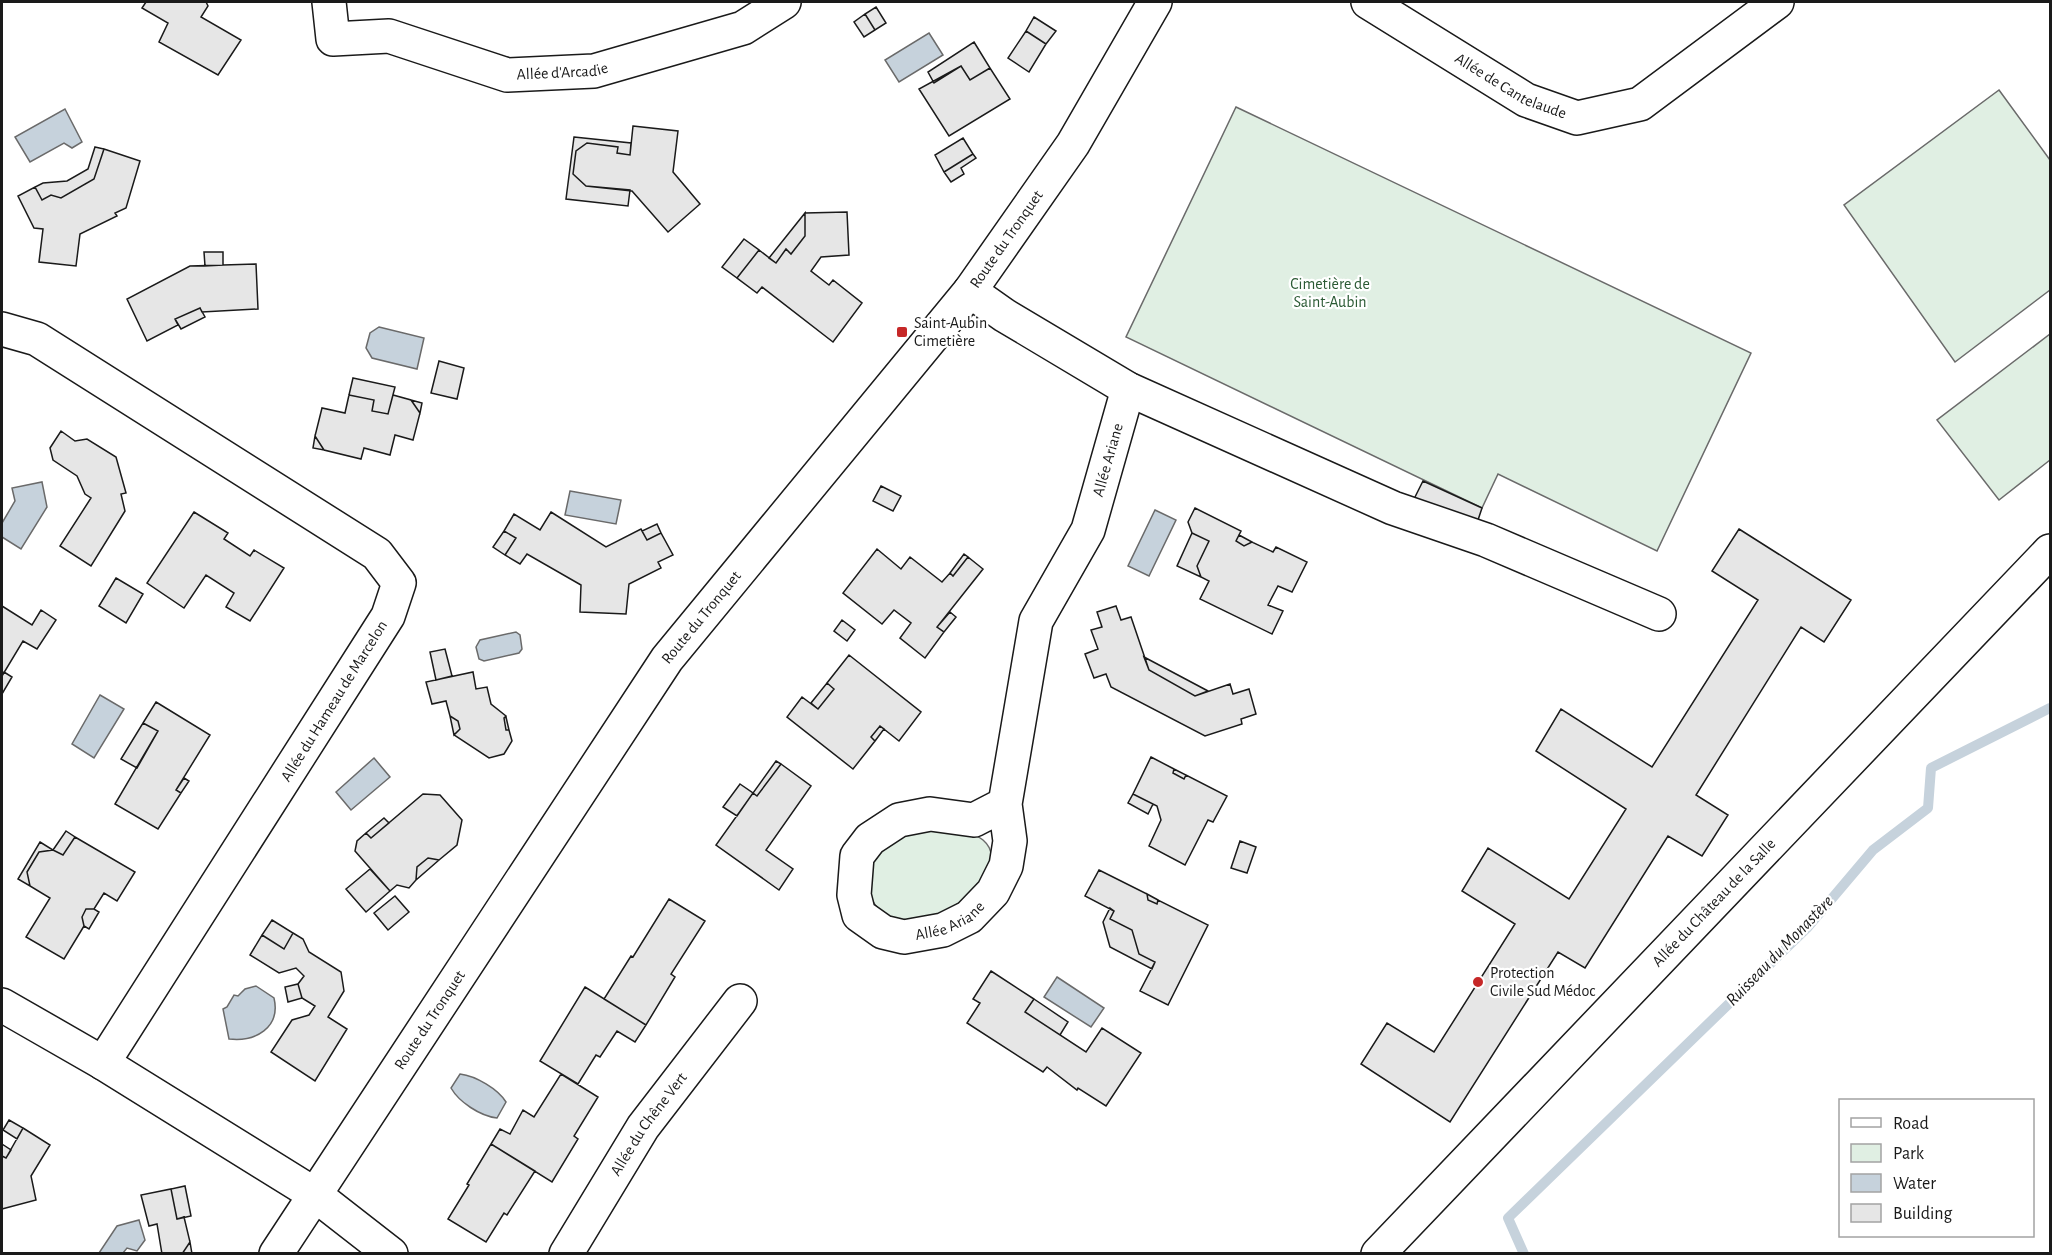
<svg xmlns="http://www.w3.org/2000/svg" width="2052" height="1255" viewBox="0 0 2052 1255" font-family="'Alegreya Sans',sans-serif">
<style>
.green{fill:#e0efe3;stroke:#6a6a6a;stroke-width:1.5}
.water{fill:#c6d2dc;stroke:#6a6a6a;stroke-width:1.5}
.lines{fill:none;stroke-linecap:round;stroke-linejoin:round}
.stream{stroke:#c6d2dc;stroke-width:10}
.building{fill:#e6e6e6;stroke:#1a1a1a;stroke-width:1.5}
.minor-casing{stroke:#1a1a1a;stroke-width:36}
.minor{stroke:#fff;stroke-width:33}
.poi-dot{fill:#c62828;stroke:#fff;stroke-width:2}
.labels{text-anchor:middle;dominant-baseline:central;stroke-width:4.5;stroke-linejoin:round;paint-order:stroke}
.street-label{font-size:16px;fill:#1a1a1a;stroke:#fff}
.park-label{font-size:16px;fill:#2b5a34;stroke:#fff}
.poi-label{font-size:16px;fill:#1a1a1a;stroke:#fff;text-anchor:start}
.water-label{font-size:18px;font-style:italic;fill:#1a1a1a;stroke:#fff}
</style>
<rect width="100%" height="100%" fill="#fff"/>
<path class="green" d="M 1999,90 L 2050,160 L 2050,290 L 1955,362 L 1844,205 Z
M 1236,107 L 1751,353 L 1657,551 L 1498,474 L 1482,508 L 1126,337 Z
M 2050,334 L 2050,460 L 1999,500 L 1937,420 Z
M 930,827 C 947,829 969,829 983,840 C 1020,871 923,947 883,913 C 873,905 871,899 869,886 C 868,882 866,877 866,873 C 866,871 869,866 870,864 C 882,841 906,833 930,827 Z"/>
<path class="water" d="M 929,33 L 943,55 L 899,82 L 885,60 Z
M 65,109 L 82,142 L 72,148 L 64,143 L 30,162 L 15,137 Z
M 379,327 L 424,338 L 417,369 L 372,358 L 366,348 L 370,333 Z
M 42,482 L 47,507 L 21,549 L 2,537 L 2,523 L 15,501 L 12,488 Z
M 570,491 L 621,500 L 616,524 L 565,515 Z
M 1155,510 L 1176,520 L 1149,576 L 1128,566 Z
M 516,632 L 520,635 L 522,649 L 519,653 L 484,661 L 479,659 L 476,647 L 480,640 Z
M 100,695 L 124,709 L 94,758 L 72,744 Z
M 374,758 L 390,777 L 351,810 L 336,792 Z
M 1057,977 L 1104,1008 L 1091,1027 L 1044,997 Z
M 256,986 L 274,998 C 281,1028 255,1042 229,1039 L 223,1009 L 227,1007 L 234,995 L 238,996 L 245,989 Z
M 460,1074 C 476,1076 498,1089 506,1102 L 497,1118 C 480,1116 459,1102 451,1088 Z
M 139,1220 L 145,1240 L 137,1251 L 127,1248 L 123,1253 L 99,1253 L 117,1226 Z"/>
<g class="lines">
<path class="stream" d="M 1524,1254 L 1508,1218 L 1807,928 L 1873,850 L 1928,808 L 1931,768 L 2050,708"/>
</g>
<path class="building" d="M 146,2 L 206,2 L 208,6 L 201,17 L 241,40 L 218,75 L 159,42 L 168,23 L 142,8 Z
M 876,7 L 886,23 L 875,30 L 865,14 Z
M 865,14 L 875,30 L 864,37 L 854,22 Z
M 1034,17 L 1056,31 L 1046,44 L 1026,31 Z
M 1026,31 L 1046,44 L 1029,72 L 1008,58 Z
M 974,42 L 990,68 L 970,80 L 961,66 L 934,83 L 928,72 Z
M 961,66 L 970,80 L 990,68 L 1010,99 L 949,136 L 919,89 Z
M 633,126 L 678,131 L 673,172 L 700,204 L 668,232 L 632,191 L 586,186 L 573,174 L 576,151 L 587,143 L 618,147 L 617,153 L 630,155 Z
M 574,137 L 631,143 L 630,155 L 617,153 L 618,147 L 587,143 L 576,151 L 573,174 L 586,186 L 630,190 L 628,206 L 566,199 Z
M 963,138 L 973,154 L 944,172 L 935,155 Z
M 95,147 L 104,149 L 94,179 L 61,198 L 51,195 L 42,200 L 35,187 L 43,183 L 67,181 L 88,169 Z
M 104,149 L 140,161 L 126,208 L 115,213 L 117,216 L 80,234 L 76,266 L 39,262 L 43,229 L 34,228 L 18,196 L 35,187 L 42,200 L 51,195 L 61,198 L 94,179 Z
M 973,154 L 976,158 L 961,168 L 964,174 L 951,182 L 944,172 Z
M 847,212 L 849,255 L 821,257 L 811,271 L 829,285 L 833,280 L 862,303 L 833,342 L 762,287 L 757,293 L 737,278 L 759,250 L 776,263 L 786,249 L 791,254 L 805,236 L 805,213 Z
M 805,213 L 805,236 L 791,254 L 786,249 L 776,263 L 769,258 Z
M 744,239 L 759,250 L 737,278 L 722,267 Z
M 204,252 L 223,252 L 223,265 L 205,266 Z
M 256,264 L 258,309 L 202,312 L 200,308 L 175,319 L 178,325 L 147,341 L 127,299 L 190,266 Z
M 200,308 L 205,317 L 181,329 L 175,319 Z
M 439,361 L 464,368 L 457,399 L 431,393 Z
M 353,378 L 395,387 L 388,414 L 372,411 L 374,400 L 349,395 Z
M 349,395 L 374,400 L 372,411 L 388,414 L 393,395 L 411,400 L 420,413 L 413,440 L 395,435 L 390,455 L 364,448 L 361,459 L 324,450 L 315,436 L 322,408 L 345,413 Z
M 411,400 L 422,403 L 420,413 Z
M 61,431 L 75,441 L 87,439 L 116,457 L 126,493 L 121,494 L 125,511 L 91,566 L 60,546 L 91,498 L 85,494 L 77,476 L 53,460 L 50,448 Z
M 315,436 L 324,450 L 313,448 Z
M 1423,481 L 1482,508 L 1477,523 L 1414,499 Z
M 881,486 L 901,496 L 893,511 L 873,501 Z
M 1195,508 L 1241,531 L 1236,541 L 1244,546 L 1252,542 L 1273,552 L 1276,547 L 1307,562 L 1292,592 L 1278,586 L 1268,605 L 1283,611 L 1272,634 L 1200,599 L 1209,581 L 1201,577 L 1197,566 L 1209,541 L 1192,533 L 1188,522 Z
M 194,512 L 228,533 L 224,539 L 250,556 L 254,550 L 284,568 L 250,621 L 226,607 L 234,593 L 206,575 L 184,608 L 147,583 Z
M 551,512 L 606,547 L 641,529 L 647,540 L 661,533 L 673,555 L 658,562 L 661,568 L 629,584 L 626,614 L 580,612 L 581,585 L 527,554 L 520,564 L 505,555 L 516,538 L 504,531 L 514,514 L 540,530 Z
M 657,524 L 661,533 L 647,540 L 642,531 Z
M 1739,529 L 1851,600 L 1824,642 L 1801,627 L 1696,795 L 1728,815 L 1702,856 L 1668,836 L 1585,968 L 1558,952 L 1450,1122 L 1361,1064 L 1387,1023 L 1434,1052 L 1515,924 L 1462,891 L 1488,848 L 1569,899 L 1626,809 L 1536,751 L 1561,709 L 1652,767 L 1758,600 L 1712,571 Z
M 504,531 L 516,538 L 505,555 L 493,547 Z
M 1192,533 L 1209,541 L 1197,566 L 1201,577 L 1177,566 Z
M 1239,535 L 1252,542 L 1244,546 L 1236,541 Z
M 877,549 L 901,569 L 910,557 L 942,582 L 950,573 L 953,576 L 968,557 L 983,569 L 937,627 L 944,632 L 925,658 L 900,638 L 911,623 L 894,610 L 882,624 L 843,593 Z
M 964,554 L 968,557 L 953,576 L 950,573 Z
M 116,578 L 143,594 L 126,623 L 99,606 Z
M 2,606 L 32,625 L 41,610 L 56,620 L 37,649 L 23,641 L 2,676 Z
M 1116,606 L 1121,620 L 1131,617 L 1149,670 L 1195,696 L 1230,684 L 1233,694 L 1249,689 L 1256,714 L 1241,719 L 1242,724 L 1205,736 L 1111,687 L 1106,674 L 1094,678 L 1085,654 L 1098,649 L 1091,630 L 1102,627 L 1097,612 Z
M 950,612 L 956,617 L 944,632 L 937,627 Z
M 842,620 L 855,630 L 847,641 L 834,631 Z
M 445,649 L 452,676 L 436,680 L 430,652 Z
M 849,655 L 921,712 L 899,741 L 880,726 L 871,737 L 875,741 L 853,769 L 787,717 L 802,697 L 818,709 L 834,689 L 827,683 Z
M 1144,657 L 1208,691 L 1195,696 L 1149,670 Z
M 4,672 L 12,677 L 2,694 L 2,676 Z
M 473,672 L 476,689 L 487,687 L 491,704 L 506,716 L 504,718 L 506,730 L 509,730 L 512,741 L 504,754 L 489,758 L 454,735 L 460,729 L 458,721 L 450,716 L 446,701 L 432,704 L 426,682 Z
M 827,683 L 834,689 L 818,709 L 811,703 Z
M 156,702 L 210,735 L 176,790 L 181,793 L 158,829 L 115,804 L 158,731 L 143,723 Z
M 450,716 L 458,721 L 460,729 L 454,735 Z
M 506,717 L 509,730 L 506,730 L 504,718 Z
M 143,723 L 158,731 L 137,768 L 121,759 Z
M 880,726 L 884,729 L 875,741 L 871,737 Z
M 1151,757 L 1174,769 L 1173,773 L 1184,779 L 1186,775 L 1227,796 L 1213,822 L 1208,820 L 1185,865 L 1149,846 L 1161,820 L 1157,806 L 1133,794 Z
M 776,761 L 781,764 L 757,796 L 753,793 Z
M 781,764 L 811,786 L 766,850 L 793,869 L 779,890 L 716,845 L 753,793 L 757,796 Z
M 1174,769 L 1186,775 L 1184,779 L 1173,773 Z
M 184,778 L 189,781 L 181,793 L 176,790 Z
M 740,784 L 753,793 L 737,816 L 723,807 Z
M 423,794 L 440,795 L 462,820 L 457,845 L 439,860 L 428,858 L 417,867 L 416,880 L 409,888 L 397,885 L 390,891 L 355,851 L 357,841 L 366,833 L 371,838 Z
M 1133,794 L 1153,804 L 1148,814 L 1128,803 Z
M 384,818 L 389,823 L 371,838 L 366,833 Z
M 66,831 L 75,837 L 63,855 L 53,850 Z
M 75,837 L 135,872 L 117,901 L 104,893 L 94,909 L 86,909 L 82,917 L 84,926 L 64,959 L 26,937 L 50,898 L 30,886 L 27,872 L 39,852 L 53,850 L 63,855 Z
M 1240,841 L 1256,847 L 1247,873 L 1231,868 Z
M 40,842 L 53,850 L 39,852 L 27,872 L 30,886 L 18,879 Z
M 428,858 L 439,860 L 416,880 L 417,867 Z
M 370,869 L 390,891 L 366,912 L 346,889 Z
M 1099,870 L 1147,894 L 1148,900 L 1157,904 L 1158,900 L 1208,925 L 1168,1005 L 1140,991 L 1155,962 L 1139,954 L 1132,930 L 1110,919 L 1114,911 L 1085,896 Z
M 1147,894 L 1158,900 L 1157,904 L 1148,900 Z
M 395,896 L 409,912 L 388,930 L 374,913 Z
M 669,899 L 705,921 L 671,974 L 675,977 L 646,1025 L 604,999 L 631,956 L 633,957 Z
M 1110,908 L 1114,911 L 1110,919 L 1132,930 L 1139,954 L 1155,962 L 1152,969 L 1110,947 L 1103,922 Z
M 86,909 L 94,909 L 99,912 L 89,929 L 84,926 L 82,917 Z
M 272,920 L 293,933 L 284,949 L 262,935 Z
M 293,933 L 303,939 L 309,952 L 341,972 L 344,991 L 328,1017 L 347,1029 L 315,1081 L 271,1052 L 292,1020 L 309,1015 L 315,1006 L 302,998 L 298,984 L 304,976 L 296,968 L 279,973 L 250,955 L 262,935 L 284,949 Z
M 991,971 L 1034,999 L 1025,1012 L 1086,1052 L 1102,1028 L 1141,1053 L 1106,1106 L 1078,1088 L 1077,1090 L 1047,1067 L 1043,1072 L 967,1023 L 980,1003 L 973,999 Z
M 298,984 L 302,998 L 288,1002 L 285,987 Z
M 585,987 L 646,1025 L 635,1042 L 617,1031 L 600,1057 L 596,1055 L 578,1084 L 540,1061 Z
M 1034,999 L 1068,1022 L 1060,1035 L 1025,1012 Z
M 561,1074 L 598,1097 L 574,1136 L 578,1139 L 552,1182 L 491,1144 L 500,1129 L 510,1134 L 523,1110 L 534,1117 Z
M 9,1120 L 23,1128 L 17,1139 L 3,1130 Z
M 23,1128 L 50,1145 L 31,1176 L 36,1200 L 2,1209 L 2,1156 L 6,1158 Z
M 2,1144 L 11,1150 L 6,1158 L 2,1156 Z
M 491,1144 L 535,1171 L 507,1215 L 504,1213 L 486,1242 L 448,1219 L 469,1185 L 467,1184 Z
M 185,1186 L 191,1216 L 177,1219 L 171,1189 Z
M 171,1189 L 177,1219 L 184,1217 L 190,1242 L 182,1254 L 162,1254 L 157,1224 L 149,1226 L 141,1195 Z
M 190,1242 L 192,1254 L 182,1254 Z"/>
<g class="lines">
<g class="minor-casing">
<g id="minor">
<path id="s1" d="M 329,2 L 333,39 L 389,36 L 507,75 L 594,71 L 743,28 L 784,2"/>
<path id="s2" d="M 1368,2 L 1526,100 L 1577,118 L 1640,104 L 1777,2"/>
<path d="M 970,291 L 1004,315 L 1128,389 L 1393,508 L 1486,540 L 1659,614"/>
<path d="M 2,329 L 37,339 L 377,554 L 399,583 L 388,616 L 103,1063"/>
<path id="s3" d="M 1005,804 L 974,820 L 930,814 L 899,820 L 870,839 L 857,856 L 854,895 L 859,915 L 883,932 L 904,937 L 943,930 L 969,917 L 993,892 L 1006,866 L 1010,841 L 1005,804 L 1036,621 L 1088,530 L 1128,389"/>
<path d="M 2,1005 L 103,1063 L 314,1194 L 391,1254"/>
<path id="s4" d="M 276,1254 L 667,659 L 970,291 L 1073,144 L 1155,2"/>
<path id="s5" d="M 566,1254 L 643,1127 L 740,1001"/>
<path id="s6" d="M 1378,1254 L 2050,551"/>
</g>
</g>
<use href="#minor" class="minor"/>
</g>
<g class="poi-dot">
<rect x="896" y="326" width="12" height="12" rx="3"/>
<circle cx="1478" cy="982" r="6"/>
</g>
<g class="labels">
<g class="street-label">
<text stroke="none"><textPath href="#s1" startOffset="273">Allée d'Arcadie</textPath></text>
<text stroke="none"><textPath href="#s2" startOffset="166">Allée de Cantelaude</textPath></text>
<text stroke="none"><textPath href="#s4" startOffset="1252">Route du Tronquet</textPath></text>
<text stroke="none"><textPath href="#s3" startOffset="836">Allée Ariane</textPath></text>
<text stroke="none"><textPath href="#s4" startOffset="766">Route du Tronquet</textPath></text>
<text transform="translate(334 701) rotate(-58)">Allée du Hameau de Marcelon</text>
<text stroke="none"><textPath href="#s6" startOffset="486">Allée du Château de la Salle</textPath></text>
<text stroke="none"><textPath href="#s3" startOffset="327">Allée Ariane</textPath></text>
<text stroke="none"><textPath href="#s4" startOffset="280">Route du Tronquet</textPath></text>
<text stroke="none"><textPath href="#s5" startOffset="154">Allée du Chêne Vert</textPath></text>
</g>
<g class="park-label">
<text x="1330" y="284">Cimetière de<tspan x="1330" dy="18">Saint-Aubin</tspan></text>
</g>
<g class="poi-label">
<text x="914" y="323">Saint-Aubin<tspan x="914" dy="18">Cimetière</tspan></text>
<text x="1490" y="973">Protection<tspan x="1490" dy="18">Civile Sud Médoc</tspan></text>
</g>
<g class="water-label">
<text transform="translate(1780 951) rotate(-46)">Ruisseau du Monastère</text>
</g>
</g>
<rect width="2052" height="1255" fill="none" stroke="#1a1a1a" stroke-width="6"/>
<rect x="1839" y="1099" width="195" height="138" fill="#ffffff" stroke="#a3a3a3" stroke-width="1.5"/>
<rect x="1851" y="1118" width="30" height="9" fill="#ffffff" stroke="#a3a3a3" stroke-width="1.5"/>
<text x="1893" y="1129" font-size="18" fill="#1a1a1a">Road</text>
<rect x="1851" y="1144" width="30" height="18" fill="#e0efe3" stroke="#a3a3a3" stroke-width="1.5"/>
<text x="1893" y="1159" font-size="18" fill="#1a1a1a">Park</text>
<rect x="1851" y="1174" width="30" height="18" fill="#c6d2dc" stroke="#a3a3a3" stroke-width="1.5"/>
<text x="1893" y="1189" font-size="18" fill="#1a1a1a">Water</text>
<rect x="1851" y="1204" width="30" height="18" fill="#e6e6e6" stroke="#a3a3a3" stroke-width="1.5"/>
<text x="1893" y="1219" font-size="18" fill="#1a1a1a">Building</text>
</svg>
